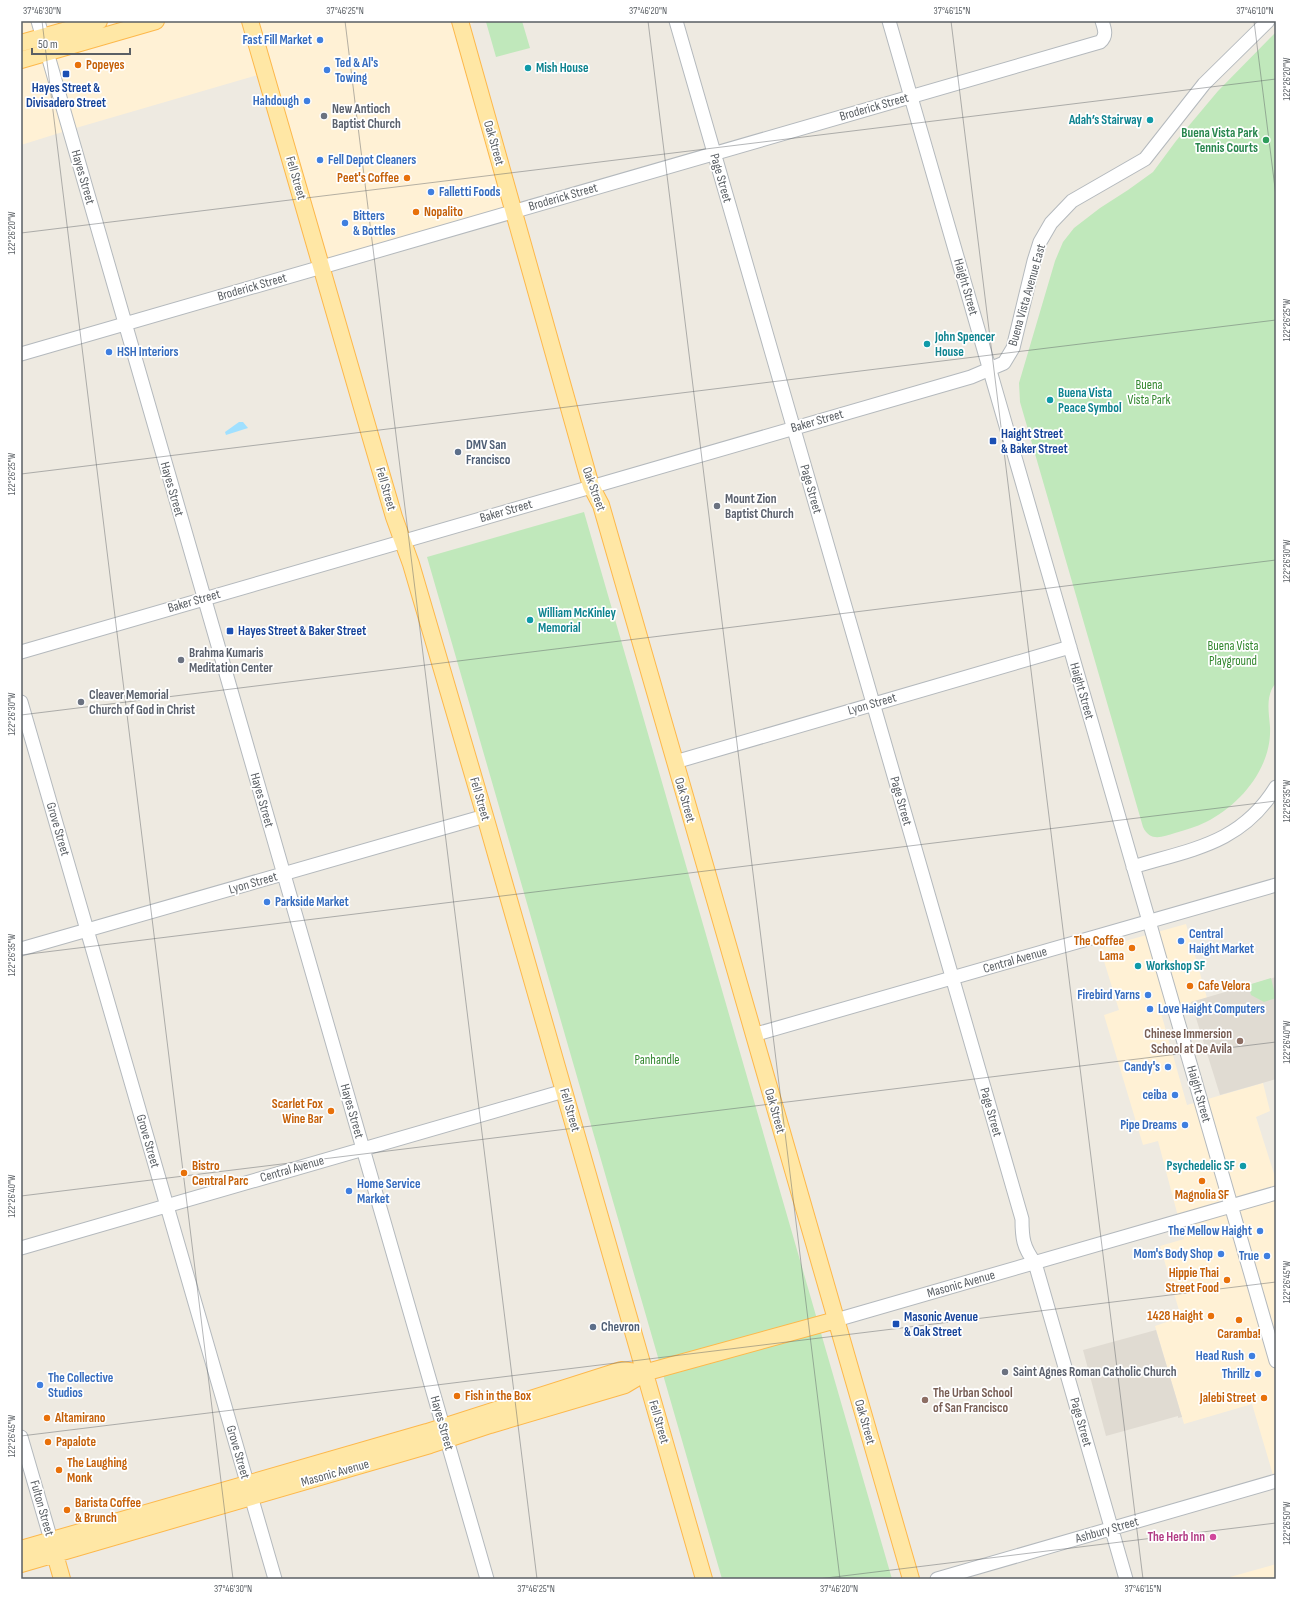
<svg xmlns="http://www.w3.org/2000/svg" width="1297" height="1600" viewBox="0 0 1297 1600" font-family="'Sofia Sans Condensed',sans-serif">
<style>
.commercial{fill:#fff1d5}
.education{fill:#e0dbd2}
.green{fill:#c0e8bb}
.water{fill:#a0e0ff}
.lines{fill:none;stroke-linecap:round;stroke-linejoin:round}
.minor-casing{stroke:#b4b9bd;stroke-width:15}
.major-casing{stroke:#fdb84b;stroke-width:18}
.minor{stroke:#fff;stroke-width:13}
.major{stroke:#ffe7a5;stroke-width:16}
.ticks{fill:none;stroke:#5a5f64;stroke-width:1;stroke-opacity:0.45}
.shop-dot{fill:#3f7fe0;stroke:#fff;stroke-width:1.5}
.food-dot{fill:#e8710a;stroke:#fff;stroke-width:1.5}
.culture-dot{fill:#0f9aa8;stroke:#fff;stroke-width:1.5}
.transit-dot{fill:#1a4fb4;stroke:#fff;stroke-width:1.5}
.worship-dot{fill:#6b7280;stroke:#fff;stroke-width:1.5}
.leisure-dot{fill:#2e9e5b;stroke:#fff;stroke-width:1.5}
.service-dot{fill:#5c6f8a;stroke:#fff;stroke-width:1.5}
.education-dot{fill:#8d6e63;stroke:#fff;stroke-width:1.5}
.hotel-dot{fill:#d1479c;stroke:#fff;stroke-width:1.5}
.labels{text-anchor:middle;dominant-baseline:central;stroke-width:3.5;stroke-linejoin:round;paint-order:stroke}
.shop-label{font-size:13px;font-weight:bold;fill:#366cbe;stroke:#fff;text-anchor:end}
.food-label{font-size:13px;font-weight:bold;fill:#c56008;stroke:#fff;text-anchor:start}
.culture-label{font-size:13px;font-weight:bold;fill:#0d838f;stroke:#fff;text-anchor:start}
.transit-label{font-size:13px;font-weight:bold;fill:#164399;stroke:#fff;text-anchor:start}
.street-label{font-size:13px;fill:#5a5f64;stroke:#fff}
.worship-label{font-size:13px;font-weight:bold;fill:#5b616d;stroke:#fff;text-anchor:start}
.leisure-label{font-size:13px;font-weight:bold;fill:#27864d;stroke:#fff;text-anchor:end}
.park-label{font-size:13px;fill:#32872e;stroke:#fff}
.service-label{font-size:13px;font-weight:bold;fill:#4e5e75;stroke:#fff;text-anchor:start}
.education-label{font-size:13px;font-weight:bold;fill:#785e54;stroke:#fff;text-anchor:end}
.hotel-label{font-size:13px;font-weight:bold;fill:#b23c85;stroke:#fff;text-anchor:end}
.neatline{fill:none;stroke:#5a5f64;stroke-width:1.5}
.ticks-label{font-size:10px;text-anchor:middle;fill:#5a5f64}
</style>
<rect width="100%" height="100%" fill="#eeeae1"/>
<path class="commercial" d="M 21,21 L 480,21 L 461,27 L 513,211 L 321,267 L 265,73 L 69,130 L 21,145 Z
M 1186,924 L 1207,998 L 1161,1013 L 1187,1105 L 1263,1083 L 1270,1111 L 1256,1117 L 1276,1180 L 1276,1485 L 1252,1404 L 1184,1424 L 1155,1326 L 1181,1317 L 1160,1246 L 1184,1239 L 1158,1141 L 1143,1145 L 1104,1015 L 1119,1010 L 1100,948 Z
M 1276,1564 L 1276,1579 L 1231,1579 L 1230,1577 Z"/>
<path class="education" d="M 1276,977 L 1276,1079 L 1220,1095 L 1191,1002 Z
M 1156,1330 L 1182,1417 L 1178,1418 L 1178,1416 L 1106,1436 L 1083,1350 Z"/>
<path class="green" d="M 490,21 L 522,21 L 530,48 L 496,57 L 486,22 Z
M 1276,32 L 1276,683 C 1265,695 1269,713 1270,727 C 1272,768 1240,805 1206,822 C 1196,827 1185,830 1175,833 C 1162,837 1150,842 1143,827 L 1020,402 L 1019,383 L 1055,261 L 1063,242 L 1074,228 L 1100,208 L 1128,190 L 1153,172 L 1176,141 L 1218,91 Z
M 584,512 L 892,1579 L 722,1579 L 427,557 Z
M 1271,978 L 1276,998 L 1264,1002 L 1251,995 L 1248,985 Z"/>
<path class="water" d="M 239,422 L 243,422 L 248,428 L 226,435 L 225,432 Z"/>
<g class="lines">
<g class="minor-casing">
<path id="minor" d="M 38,21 L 487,1579
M 676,21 L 1022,1219 C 1022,1238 1023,1247 1035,1263 L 1126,1579
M 889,21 L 1276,1361
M 21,354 L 1100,42 C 1107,36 1105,30 1102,21
M 21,652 L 971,377 L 1004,363 L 1013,348 L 1034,261 L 1040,242 L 1051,223 L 1072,201 L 1145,159 L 1204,84 L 1268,21
M 21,702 L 275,1579
M 675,762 L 1070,647
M 1133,867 C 1192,849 1241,844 1276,787
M 21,949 L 485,816
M 753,1035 L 1276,885
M 21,1248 L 564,1091
M 836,1320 L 1276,1193
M 21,1437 L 51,1540
M 937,1579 L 1276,1481"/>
</g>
<g class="major-casing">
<path id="major" d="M 250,21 L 370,435 L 394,517 L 411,564 L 485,816 L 704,1579
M 460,21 L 591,486 L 601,505 L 911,1579
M 21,43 L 99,21
M 21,60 L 156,21
M 52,1544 L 62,1579
M 21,1549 L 427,1432 L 621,1370 L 645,1373
M 21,1564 L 430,1445 L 490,1425 L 625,1385 L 645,1373 L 651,1371 L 836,1320"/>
</g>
<use href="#minor" class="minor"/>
<use href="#major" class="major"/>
</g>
<path class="ticks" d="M 42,21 L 233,1579M 345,21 L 537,1579M 648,21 L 840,1579M 951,21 L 1143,1579M 1254,21 L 1276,196M 21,233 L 1276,79M 21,474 L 1276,320M 21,715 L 1276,560M 21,955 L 1276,801M 21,1196 L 1276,1042M 21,1436 L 1276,1282M 818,1579 L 1276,1523"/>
<g class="shop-dot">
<circle cx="320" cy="40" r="4"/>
<circle cx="327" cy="70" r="4"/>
<circle cx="307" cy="101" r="4"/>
<circle cx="320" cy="160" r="4"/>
<circle cx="431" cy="192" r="4"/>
<circle cx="345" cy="223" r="4"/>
<circle cx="109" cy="352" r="4"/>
<circle cx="267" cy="902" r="4"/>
<circle cx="1181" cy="941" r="4"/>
<circle cx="1148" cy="995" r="4"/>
<circle cx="1150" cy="1009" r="4"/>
<circle cx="1168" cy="1067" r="4"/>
<circle cx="1175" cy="1095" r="4"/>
<circle cx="1185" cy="1125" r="4"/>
<circle cx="349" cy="1191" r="4"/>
<circle cx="1260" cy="1231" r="4"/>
<circle cx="1221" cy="1254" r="4"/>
<circle cx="1267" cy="1256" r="4"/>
<circle cx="1252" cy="1356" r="4"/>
<circle cx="1258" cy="1374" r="4"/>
<circle cx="40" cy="1385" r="4"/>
</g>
<g class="food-dot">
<circle cx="78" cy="65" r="4"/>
<circle cx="407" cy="178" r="4"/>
<circle cx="416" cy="212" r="4"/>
<circle cx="1132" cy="948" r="4"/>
<circle cx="1190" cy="986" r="4"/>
<circle cx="331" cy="1111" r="4"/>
<circle cx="184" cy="1173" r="4"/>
<circle cx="1202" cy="1181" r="4"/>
<circle cx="1227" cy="1280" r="4"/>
<circle cx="1211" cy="1316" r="4"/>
<circle cx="1239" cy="1320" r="4"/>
<circle cx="457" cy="1396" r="4"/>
<circle cx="1264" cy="1398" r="4"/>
<circle cx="47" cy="1418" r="4"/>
<circle cx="48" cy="1442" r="4"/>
<circle cx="59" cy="1470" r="4"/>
<circle cx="67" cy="1510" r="4"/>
</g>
<g class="culture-dot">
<circle cx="528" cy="68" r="4"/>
<circle cx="1150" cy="120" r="4"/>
<circle cx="927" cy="344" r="4"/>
<circle cx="1050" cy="400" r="4"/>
<circle cx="530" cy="620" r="4"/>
<circle cx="1138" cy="966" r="4"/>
<circle cx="1243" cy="1166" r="4"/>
</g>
<g class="transit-dot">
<rect x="62" y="70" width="8" height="8" rx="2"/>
<rect x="989" y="437" width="8" height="8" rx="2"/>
<rect x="226" y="627" width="8" height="8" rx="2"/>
<rect x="892" y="1320" width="8" height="8" rx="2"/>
</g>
<g class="worship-dot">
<circle cx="324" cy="116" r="4"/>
<circle cx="717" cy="506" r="4"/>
<circle cx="181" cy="660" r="4"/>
<circle cx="81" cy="702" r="4"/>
<circle cx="1005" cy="1372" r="4"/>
</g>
<circle class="leisure-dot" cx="1266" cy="140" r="4"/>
<g class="service-dot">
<circle cx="458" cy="452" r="4"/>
<circle cx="593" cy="1327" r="4"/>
</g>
<g class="education-dot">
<circle cx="1240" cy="1041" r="4"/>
<circle cx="925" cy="1400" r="4"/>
</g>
<circle class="hotel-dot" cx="1213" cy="1537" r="4"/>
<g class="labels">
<g class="shop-label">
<text x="312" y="40">Fast Fill Market</text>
<text x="335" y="63" text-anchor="start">Ted &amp; Al's<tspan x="335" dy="15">Towing</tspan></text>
<text x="299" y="101">Hahdough</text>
<text x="328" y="160" text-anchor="start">Fell Depot Cleaners</text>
<text x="439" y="192" text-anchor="start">Falletti Foods</text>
<text x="353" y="216" text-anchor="start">Bitters<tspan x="353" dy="15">&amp; Bottles</tspan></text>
<text x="117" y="352" text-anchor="start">HSH Interiors</text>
<text x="275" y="902" text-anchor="start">Parkside Market</text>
<text x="1189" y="934" text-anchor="start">Central<tspan x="1189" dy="15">Haight Market</tspan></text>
<text x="1140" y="995">Firebird Yarns</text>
<text x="1158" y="1009" text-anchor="start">Love Haight Computers</text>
<text x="1160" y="1067">Candy's</text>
<text x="1167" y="1095">ceiba</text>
<text x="1177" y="1125">Pipe Dreams</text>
<text x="357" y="1184" text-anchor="start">Home Service<tspan x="357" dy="15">Market</tspan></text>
<text x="1252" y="1231">The Mellow Haight</text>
<text x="1213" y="1254">Mom's Body Shop</text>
<text x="1259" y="1256">True</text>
<text x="1244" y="1356">Head Rush</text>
<text x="1250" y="1374">Thrillz</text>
<text x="48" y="1378" text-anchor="start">The Collective<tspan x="48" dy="15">Studios</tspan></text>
</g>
<g class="food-label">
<text x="86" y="65">Popeyes</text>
<text x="399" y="178" text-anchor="end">Peet's Coffee</text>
<text x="424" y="212">Nopalito</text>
<text x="1124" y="941" text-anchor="end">The Coffee<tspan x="1124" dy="15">Lama</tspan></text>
<text x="1198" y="986">Cafe Velora</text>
<text x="323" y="1104" text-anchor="end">Scarlet Fox<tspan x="323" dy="15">Wine Bar</tspan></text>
<text x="192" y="1166">Bistro<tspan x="192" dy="15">Central Parc</tspan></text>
<text x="1202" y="1195" text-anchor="middle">Magnolia SF</text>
<text x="1219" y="1273" text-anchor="end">Hippie Thai<tspan x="1219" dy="15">Street Food</tspan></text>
<text x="1203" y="1316" text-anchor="end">1428 Haight</text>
<text x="1239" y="1334" text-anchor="middle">Caramba!</text>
<text x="465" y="1396">Fish in the Box</text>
<text x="1256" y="1398" text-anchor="end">Jalebi Street</text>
<text x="55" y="1418">Altamirano</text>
<text x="56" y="1442">Papalote</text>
<text x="67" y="1463">The Laughing<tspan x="67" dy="15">Monk</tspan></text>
<text x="75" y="1503">Barista Coffee<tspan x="75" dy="15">&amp; Brunch</tspan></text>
</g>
<g class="culture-label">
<text x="536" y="68">Mish House</text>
<text x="1142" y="120" text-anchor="end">Adah’s Stairway</text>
<text x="935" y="337">John Spencer<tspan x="935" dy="15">House</tspan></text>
<text x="1058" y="393">Buena Vista<tspan x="1058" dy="15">Peace Symbol</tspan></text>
<text x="538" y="613">William McKinley<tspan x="538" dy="15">Memorial</tspan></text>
<text x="1146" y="966">Workshop SF</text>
<text x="1235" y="1166" text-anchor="end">Psychedelic SF</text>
</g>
<g class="transit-label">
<text x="66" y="88" text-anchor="middle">Hayes Street &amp;<tspan x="66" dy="15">Divisadero Street</tspan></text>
<text x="1001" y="434">Haight Street<tspan x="1001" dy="15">&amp; Baker Street</tspan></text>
<text x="238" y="631">Hayes Street &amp; Baker Street</text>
<text x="904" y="1317">Masonic Avenue<tspan x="904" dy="15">&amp; Oak Street</tspan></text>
</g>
<g class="street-label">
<text transform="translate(874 107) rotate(-16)">Broderick Street</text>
<text transform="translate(494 143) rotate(74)">Oak Street</text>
<text transform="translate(83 177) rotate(74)">Hayes Street</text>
<text transform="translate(296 178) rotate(74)">Fell Street</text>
<text transform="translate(721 178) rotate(74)">Page Street</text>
<text transform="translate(563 197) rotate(-16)">Broderick Street</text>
<text transform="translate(252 287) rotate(-16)">Broderick Street</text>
<text transform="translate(966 287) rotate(74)">Haight Street</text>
<text transform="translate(1027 295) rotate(-74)">Buena Vista Avenue East</text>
<text transform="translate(817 421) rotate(-16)">Baker Street</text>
<text transform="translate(172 489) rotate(74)">Hayes Street</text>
<text transform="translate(386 489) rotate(74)">Fell Street</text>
<text transform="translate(594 489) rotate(70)">Oak Street</text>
<text transform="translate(811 489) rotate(74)">Page Street</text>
<text transform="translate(506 511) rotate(-16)">Baker Street</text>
<text transform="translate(194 601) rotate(-16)">Baker Street</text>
<text transform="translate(1082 691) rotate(74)">Haight Street</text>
<text transform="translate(872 704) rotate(-16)">Lyon Street</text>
<text transform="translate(480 799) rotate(74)">Fell Street</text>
<text transform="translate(262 800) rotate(74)">Hayes Street</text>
<text transform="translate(685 800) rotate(74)">Oak Street</text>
<text transform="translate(901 801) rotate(74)">Page Street</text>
<text transform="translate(58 829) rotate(74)">Grove Street</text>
<text transform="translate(253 883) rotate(-16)">Lyon Street</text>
<text transform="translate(1015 960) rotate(-16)">Central Avenue</text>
<text transform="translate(1199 1094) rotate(74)">Haight Street</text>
<text transform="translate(570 1110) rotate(74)">Fell Street</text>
<text transform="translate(352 1111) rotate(74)">Hayes Street</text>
<text transform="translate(775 1111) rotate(74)">Oak Street</text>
<text transform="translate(991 1112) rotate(74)">Page Street</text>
<text transform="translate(148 1141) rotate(74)">Grove Street</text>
<text transform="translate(292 1169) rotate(-16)">Central Avenue</text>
<text transform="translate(961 1284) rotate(-16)">Masonic Avenue</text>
<text transform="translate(659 1422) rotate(74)">Fell Street</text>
<text transform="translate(865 1422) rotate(74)">Oak Street</text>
<text transform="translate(1081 1422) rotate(74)">Page Street</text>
<text transform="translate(442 1423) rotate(74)">Hayes Street</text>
<text transform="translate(238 1452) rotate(74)">Grove Street</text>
<text transform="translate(335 1473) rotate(-16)">Masonic Avenue</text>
<text transform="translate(42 1508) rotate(74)">Fulton Street</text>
<text transform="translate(1107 1530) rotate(-16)">Ashbury Street</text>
</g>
<g class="worship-label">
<text x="332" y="109">New Antioch<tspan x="332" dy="15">Baptist Church</tspan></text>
<text x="725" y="499">Mount Zion<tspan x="725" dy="15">Baptist Church</tspan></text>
<text x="189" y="653">Brahma Kumaris<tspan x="189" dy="15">Meditation Center</tspan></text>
<text x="89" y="695">Cleaver Memorial<tspan x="89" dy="15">Church of God in Christ</tspan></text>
<text x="1013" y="1372">Saint Agnes Roman Catholic Church</text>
</g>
<g class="leisure-label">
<text x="1258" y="133">Buena Vista Park<tspan x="1258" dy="15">Tennis Courts</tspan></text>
</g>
<g class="park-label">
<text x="1149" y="385">Buena<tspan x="1149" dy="15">Vista Park</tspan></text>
<text x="1233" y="646">Buena Vista<tspan x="1233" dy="15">Playground</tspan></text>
<text x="657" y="1060">Panhandle</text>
</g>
<g class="service-label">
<text x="466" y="445">DMV San<tspan x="466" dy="15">Francisco</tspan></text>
<text x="601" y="1327">Chevron</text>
</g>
<g class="education-label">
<text x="1232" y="1034">Chinese Immersion<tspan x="1232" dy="15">School at De Avila</tspan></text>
<text x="933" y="1393" text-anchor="start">The Urban School<tspan x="933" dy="15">of San Francisco</tspan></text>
</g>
<g class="hotel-label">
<text x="1205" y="1537">The Herb Inn</text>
</g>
</g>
<rect width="1297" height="1600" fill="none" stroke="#ffffff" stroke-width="44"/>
<path d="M32 48v6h98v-6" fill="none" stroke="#5a5f64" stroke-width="2"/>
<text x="38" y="48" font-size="12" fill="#5a5f64" stroke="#ffffff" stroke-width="3" paint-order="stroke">50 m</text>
<rect x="22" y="22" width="1253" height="1556" class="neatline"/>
<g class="ticks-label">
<text x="42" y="14">37°46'30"N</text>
<text x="345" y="14">37°46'25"N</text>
<text x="648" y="14">37°46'20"N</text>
<text x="952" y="14">37°46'15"N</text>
<text x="1255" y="14">37°46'10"N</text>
<text transform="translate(1286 79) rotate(-90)" y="4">122°26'20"W</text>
<text transform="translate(11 233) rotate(-90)" y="4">122°26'20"W</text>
<text transform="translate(1286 320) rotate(-90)" y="4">122°26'25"W</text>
<text transform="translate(11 474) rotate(-90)" y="4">122°26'25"W</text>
<text transform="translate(1286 561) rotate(-90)" y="4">122°26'30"W</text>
<text transform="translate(11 714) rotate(-90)" y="4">122°26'30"W</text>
<text transform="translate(1286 801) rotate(-90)" y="4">122°26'35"W</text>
<text transform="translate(11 955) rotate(-90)" y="4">122°26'35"W</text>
<text transform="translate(1286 1042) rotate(-90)" y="4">122°26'40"W</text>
<text transform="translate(11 1196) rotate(-90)" y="4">122°26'40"W</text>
<text transform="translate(1286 1282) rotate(-90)" y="4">122°26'45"W</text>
<text transform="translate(11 1436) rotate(-90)" y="4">122°26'45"W</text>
<text transform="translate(1286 1523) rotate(-90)" y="4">122°26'50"W</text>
<text x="233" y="1592">37°46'30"N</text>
<text x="536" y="1592">37°46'25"N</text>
<text x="839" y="1592">37°46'20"N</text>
<text x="1143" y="1592">37°46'15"N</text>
</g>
</svg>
